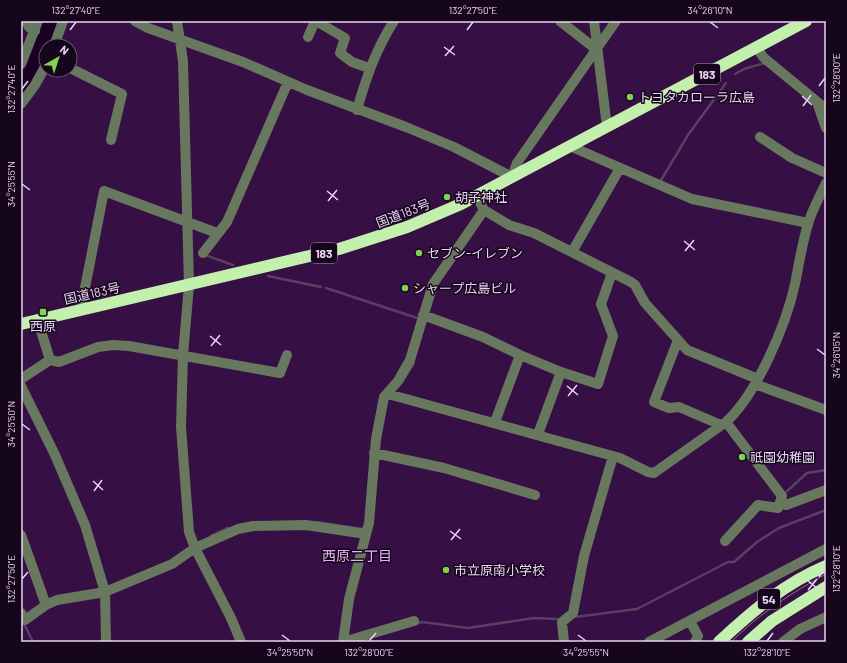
<svg xmlns="http://www.w3.org/2000/svg" width="847" height="663" viewBox="0 0 847 663" font-family="Barlow,'Noto Sans JP',sans-serif">
<style>
.lines{fill:none;stroke-linecap:round;stroke-linejoin:round}
.stream{stroke:#584062;stroke-width:2.5}
.river{stroke:#190024;stroke-width:15}
.minor{stroke:#67785e;stroke-width:10}
.highway{stroke:#c3f0ad;stroke-width:12}
.tram{stroke:#8c6d98;stroke-width:1}
.ticks{fill:none;stroke:#ead4f4;stroke-width:1.5}
.poi-dot{fill:#80d051;stroke:#16061c;stroke-width:1.5}
.labels{text-anchor:middle;dominant-baseline:central;stroke-width:3;stroke-linejoin:round;paint-order:stroke}
.shield{fill:#16061c;stroke:#aa96b3;stroke-width:1}
.shield-label{font-size:12px;font-weight:bold;fill:#ead4f4}
.poi-label{font-size:13px;fill:#ead4f4;stroke:#16061c;text-anchor:start}
.street-label{font-size:13px;fill:#ead4f4;stroke:#16061c}
.neighbourhood-label{font-size:14px;fill:#e2b4f5;stroke:#16061c}
.neatline{fill:none;stroke:#ead4f4;stroke-width:1.5}
.ticks-label{font-size:10px;text-anchor:middle;fill:#ead4f4}
</style>
<rect width="100%" height="100%" fill="#360f44"/>
<g class="lines">
<path class="stream" d="M 735,74 L 744,69 L 765,63
M 660,182 L 688,135 L 726,83
M 205,255 L 233,265
M 268,276 L 321,287
M 326,288 L 417,318
M 402,382 L 414,363
M 785,493 L 807,473 L 826,470
M 316,522 L 363,529
M 211,536 L 228,528
M 575,617 L 637,609 L 728,562 L 734,562 L 757,542 L 779,528 L 826,510
M 23,622 L 33,642
M 416,624 L 422,622 L 468,628 L 534,618 L 557,619"/>
<path class="river" d="M 21,86 L 33,70 L 51,21"/>
<path class="minor" d="M 26,21 L 29,27 L 35,31
M 135,21 L 148,28 L 243,62 L 307,90 L 406,127 L 454,147 L 512,177 L 517,163 L 616,21
M 177,21 L 183,61 L 189,285 L 183,355 L 181,427 L 189,532 L 195,548 L 231,618 L 241,642
M 316,21 L 345,38 L 340,53 L 352,62 L 369,68
M 560,21 L 597,50
M 594,21 L 607,127
M 308,37 L 315,21
M 54,46 L 63,21
M 757,48 L 763,57 L 826,109
M 21,64 L 38,21
M 70,68 L 122,94 L 111,140
M 817,102 L 826,128
M 21,104 L 35,85 L 46,65
M 357,110 C 366,78 376,49 394,21
M 760,137 L 792,158 L 826,173
M 572,147 L 692,199 L 808,223
M 484,210 L 509,225 L 534,233 L 631,282 L 635,285 L 645,303 L 687,350 L 758,379
M 572,252 L 620,168
M 203,253 L 227,222 L 288,82
M 83,310 L 82,303 L 104,191 L 217,233
M 423,315 L 483,337 L 520,355 L 495,422
M 38,321 L 50,360
M 678,340 L 654,402 L 669,408 L 679,407 L 721,425
M 520,355 L 561,372 L 538,434
M 561,372 L 598,384 L 613,336 L 601,304 L 612,273
M 21,379 L 50,360 L 59,362 L 98,347 L 113,345 L 129,346 L 280,373 L 287,355
M 755,384 L 826,410
M 21,386 L 55,455 L 85,525 L 105,592 L 106,642
M 388,394 L 620,458 L 648,472 L 654,473 L 726,422 C 757,394 786,325 795,284 C 799,264 802,244 808,224 C 812,210 820,196 826,183
M 374,453 L 444,468 L 535,495
M 781,501 L 786,505 L 826,490
M 21,535 L 46,605
M 725,541 L 758,505 L 778,508 L 782,496 L 726,422
M 21,613 L 25,620 L 46,605 L 57,600 L 105,592 L 112,589 L 172,564 L 195,548 L 238,529 L 253,526 L 306,525 L 366,534
M 690,621 L 698,636 L 695,642
M 343,642 L 349,599 L 369,523 L 376,439 L 384,397 L 398,381 L 410,360 L 433,284 L 484,210 L 476,195
M 343,642 L 414,621
M 564,642 L 562,622 L 573,613 L 584,556 L 613,456
M 649,642 L 826,549
M 783,642 L 800,629 L 826,617"/>
<path class="highway" d="M 21,324 L 339,249 L 407,227 L 461,204 L 806,21
M 719,642 C 751,612 785,583 826,566
M 748,642 L 772,621 L 826,587"/>
<path class="tram" d="M 731,642 C 759,614 791,593 826,574"/>
</g>
<path class="ticks" d="M 710,22 L 718,28M 70,30 L 76,22M 467,30 L 473,22M 444,47 L 455,55M 445,56 L 454,46M 819,86 L 825,78M 22,89 L 28,81M 802,96 L 812,105M 803,106 L 811,95M 22,184 L 30,190M 327,191 L 338,200M 328,201 L 337,190M 684,241 L 695,250M 685,251 L 694,240M 210,336 L 221,345M 211,346 L 220,335M 817,349 L 825,355M 567,386 L 578,395M 568,396 L 577,385M 22,424 L 30,430M 93,481 L 103,490M 94,491 L 102,480M 450,531 L 461,539M 451,540 L 460,529M 819,577 L 825,569M 22,579 L 28,572M 807,580 L 818,589M 808,590 L 817,579M 282,635 L 290,641M 578,635 L 586,641M 369,641 L 376,633M 767,641 L 773,633"/>
<g class="poi-dot">
<circle cx="630" cy="97" r="4"/>
<circle cx="447" cy="197" r="4"/>
<circle cx="419" cy="253" r="4"/>
<circle cx="405" cy="288" r="4"/>
<rect x="39" y="308" width="8" height="8" rx="2"/>
<circle cx="742" cy="457" r="4"/>
<circle cx="446" cy="570" r="4"/>
</g>
<g class="labels">
<g class="shield">
<rect x="694" y="64" width="26" height="20" rx="3"/>
<rect x="311" y="243" width="26" height="20" rx="3"/>
<rect x="758" y="589" width="22" height="20" rx="3"/>
</g>
<g class="shield-label">
<text x="707" y="74">183</text>
<text x="324" y="253">183</text>
<text x="769" y="599">54</text>
</g>
<g class="poi-label">
<text x="638" y="97">トヨタカローラ広島</text>
<text x="455" y="197">胡子神社</text>
<text x="427" y="253">セブン-イレブン</text>
<text x="413" y="288">シャープ広島ビル</text>
<text x="43" y="326" text-anchor="middle">西原</text>
<text x="750" y="457">祇園幼稚園</text>
<text x="454" y="570">市立原南小学校</text>
</g>
<g class="street-label">
<text transform="translate(403 213) rotate(-21)">国道183号</text>
<text transform="translate(92 293) rotate(-13)">国道183号</text>
</g>
<g class="neighbourhood-label">
<text x="357" y="555">西原二丁目</text>
</g>
</g>
<rect width="847" height="663" fill="none" stroke="#16061c" stroke-width="44"/>
<g transform="translate(58 58) rotate(39)"><circle r="19" fill="#16061c" stroke="#6b5872"/>
<path d="M0-3L7 15L0 10L-7 15Z" fill="#80d051"/>
<text y="-6" font-size="11" font-weight="bold" text-anchor="middle" fill="#ead4f4">N</text>
</g>
<rect x="22" y="22" width="803" height="619" class="neatline"/>
<g class="ticks-label">
<text x="76" y="14">132°27'40"E</text>
<text x="473" y="14">132°27'50"E</text>
<text x="710" y="14">34°26'10"N</text>
<text transform="translate(836 78) rotate(-90)" y="4">132°28'00"E</text>
<text transform="translate(11 89) rotate(-90)" y="4">132°27'40"E</text>
<text transform="translate(11 184) rotate(-90)" y="4">34°25'55"N</text>
<text transform="translate(836 355) rotate(-90)" y="4">34°26'05"N</text>
<text transform="translate(11 424) rotate(-90)" y="4">34°25'50"N</text>
<text transform="translate(836 569) rotate(-90)" y="4">132°28'10"E</text>
<text transform="translate(11 579) rotate(-90)" y="4">132°27'50"E</text>
<text x="290" y="656">34°25'50"N</text>
<text x="369" y="656">132°28'00"E</text>
<text x="586" y="656">34°25'55"N</text>
<text x="767" y="656">132°28'10"E</text>
</g>
</svg>
